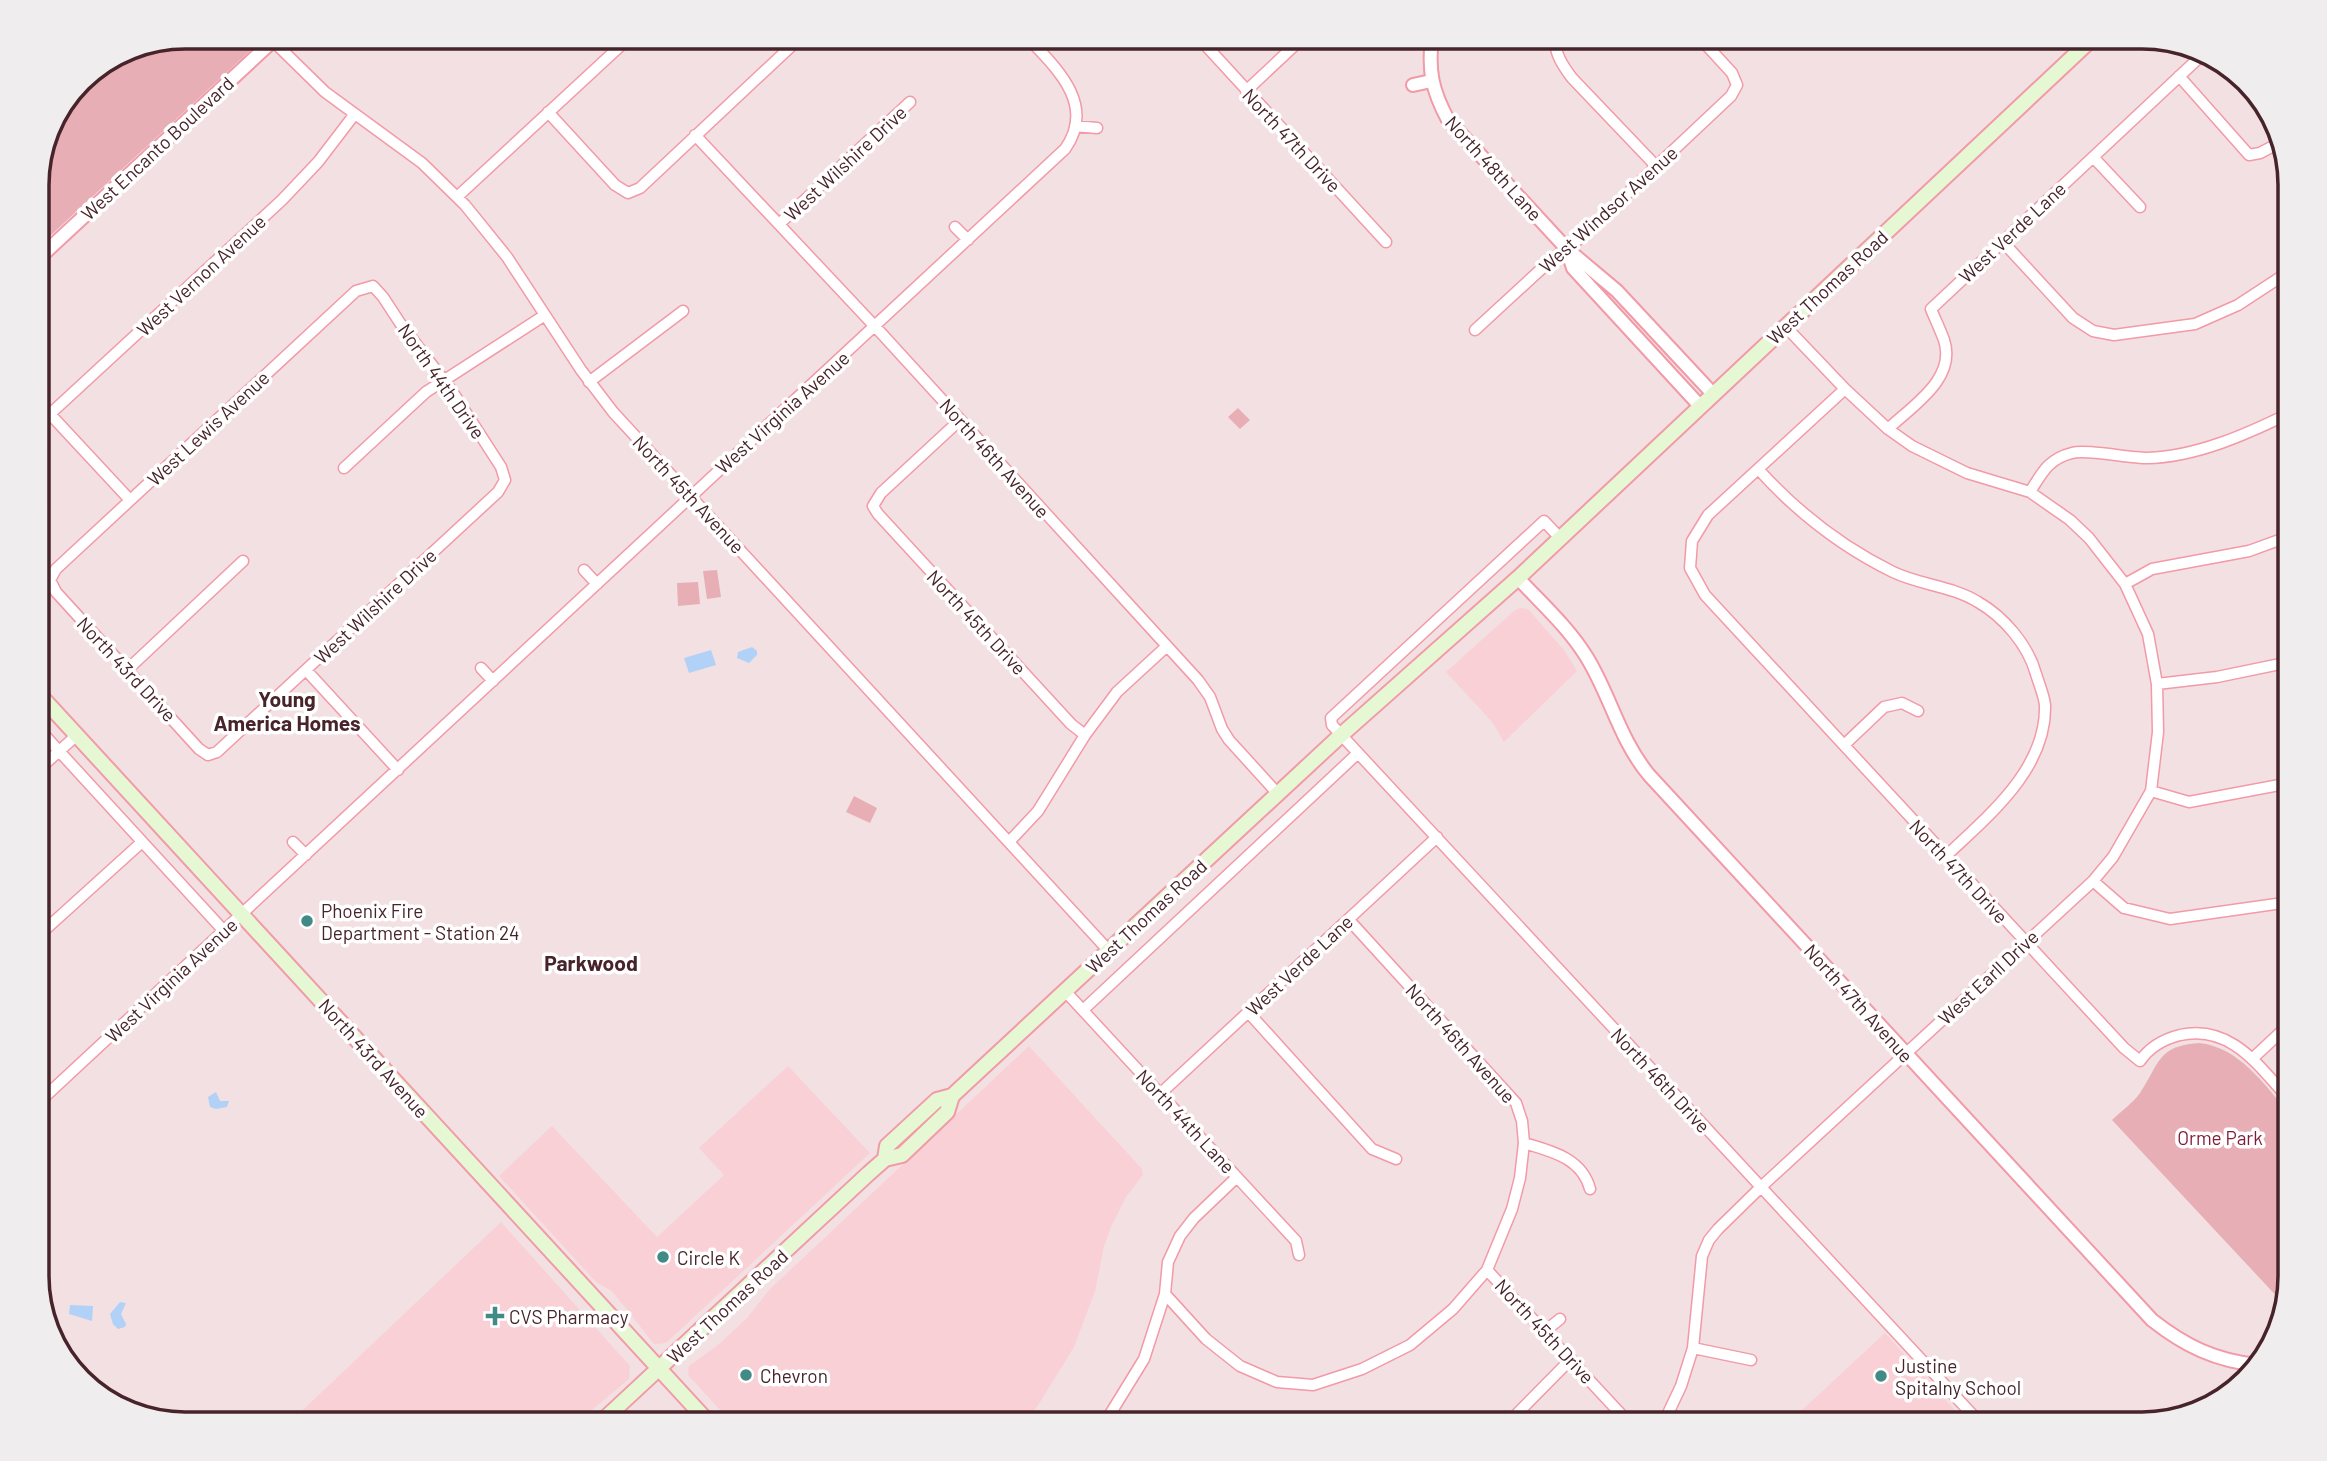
<svg xmlns="http://www.w3.org/2000/svg" width="2327" height="1461" viewBox="0 0 2327 1461" font-family="Barlow,sans-serif">
<style>
.built{fill:#f9d0d5}
.green{fill:#e8aeb5}
.water{fill:#b1d2f6}
.lines{fill:none;stroke-linecap:round;stroke-linejoin:round}
.minor-casing{stroke:#f29aa7;stroke-width:13}
.tertiary-casing{stroke:#f29aa7;stroke-width:16}
.secondary-casing{stroke:#f29aa7;stroke-width:18}
.minor{stroke:#fff;stroke-width:10}
.tertiary{stroke:#fff;stroke-width:12}
.secondary{stroke:#e6f7d4;stroke-width:14}
.poi-dot{fill:#428a86;stroke:#fff;stroke-width:2.5}
.labels{text-anchor:middle;dominant-baseline:central;stroke-width:7;stroke-linejoin:round;paint-order:stroke}
.street-label{font-size:19px;fill:#47242a;stroke:#fff}
.poi-label{font-size:19px;fill:#47242a;stroke:#fff;text-anchor:start}
.park-label{font-size:19px;fill:#7f1d37;stroke:#fff}
.neighbourhood-label{font-size:21px;font-weight:bold;fill:#47242a;stroke:#fff}
.rim{fill:none;stroke:#47242a;stroke-width:3.5}
</style>
<rect width="100%" height="100%" fill="#f3e0e2"/>
<path class="built" d="M 1520,608 L 1528,609 L 1564,650 L 1577,671 L 1504,742 L 1493,723 L 1446,672 L 1514,611 Z
M 1029,1046 L 1142,1169 L 1143,1175 L 1126,1197 L 1111,1227 L 1104,1246 L 1095,1291 L 1074,1347 L 1037,1407 L 1022,1424 L 733,1424 L 688,1375 L 689,1366 L 718,1345 L 748,1317 L 769,1290 Z
M 788,1066 L 870,1153 L 666,1343 L 654,1344 L 612,1291 L 597,1283 L 499,1176 L 552,1126 L 657,1237 L 724,1175 L 699,1148 Z
M 501,1222 L 630,1366 L 629,1379 L 575,1424 L 288,1424 Z
M 1885,1333 L 1963,1419 L 1965,1424 L 1787,1424 Z"/>
<path class="green" d="M 185,37 L 265,37 L 37,248 L 37,176 L 48,128 L 81,80 L 129,48 Z
M 1238,408 L 1250,420 L 1240,429 L 1228,417 Z
M 717,570 L 721,597 L 707,599 L 703,571 Z
M 698,582 L 700,604 L 678,606 L 677,583 Z
M 854,796 L 877,808 L 870,823 L 846,812 Z
M 2199,1043 C 2240,1047 2265,1086 2290,1114 L 2290,1276 L 2282,1302 L 2112,1120 C 2121,1111 2133,1103 2140,1093 C 2160,1063 2157,1046 2199,1043 Z"/>
<path class="water" d="M 752,647 L 757,651 L 757,655 L 749,663 L 737,658 L 738,652 Z
M 711,650 L 716,665 L 689,673 L 684,658 Z
M 216,1092 L 220,1101 L 229,1101 L 227,1107 L 216,1109 L 210,1107 L 208,1097 Z
M 120,1302 L 126,1303 L 121,1314 L 126,1324 L 125,1327 L 118,1329 L 113,1324 L 110,1314 Z
M 70,1305 L 93,1306 L 92,1321 L 69,1314 Z"/>
<g class="lines">
<g class="minor-casing">
<path id="minor" d="M 1198,37 L 1386,242
M 1555,37 C 1554,53 1563,66 1572,78 L 1656,166
M 273,41 L 325,92 L 422,163 L 465,205 L 507,257 L 581,370 L 613,412 L 1109,951
M 2179,76 L 2249,155 L 2260,153 L 2279,143
M 1246,91 L 1295,45 L 1300,37
M 548,112 L 615,185 L 628,193 L 640,188 L 801,37
M 1075,126 L 1097,128
M 695,135 L 882,334 L 1198,680 L 1210,697 L 1222,729 L 1229,740 L 1278,794
M 2093,157 L 2140,207
M 457,197 L 630,37
M 779,224 L 910,102
M 955,227 L 968,240
M 2002,241 L 2073,318 L 2093,331 L 2114,335 L 2195,324 L 2238,305 L 2290,271
M 373,286 L 383,297 L 400,323 L 452,391 L 501,467 L 505,480 L 498,492 L 217,752 L 208,755 L 199,749 L 56,592 L 50,580 L 56,569 L 356,291 Z
M 1475,330 L 1551,260 L 1579,239 L 1731,96 L 1737,85 L 1732,73 L 1699,37
M 589,382 L 683,311
M 1845,389 L 1708,515 L 1692,541 L 1690,568 L 1705,595 L 2124,1048 L 2140,1061 C 2149,1048 2164,1039 2180,1035 C 2232,1024 2259,1067 2290,1100
M 50,414 L 130,500
M 960,420 L 881,493 L 873,506 L 878,514 L 1071,724 L 1085,735
M 37,426 L 282,200 L 318,162 L 354,115
M 1888,429 C 1912,406 1957,379 1944,340 C 1940,329 1935,319 1931,309 L 2202,55
M 344,468 L 426,392 L 545,315
M 1759,470 C 1798,513 1840,546 1893,572 C 1920,585 1952,586 1978,602 C 2004,617 2028,645 2036,674 C 2039,684 2044,695 2045,705 C 2047,769 1988,816 1946,856
M 2030,492 C 2042,473 2048,459 2072,453 C 2085,449 2129,458 2147,458 C 2196,457 2247,434 2290,413
M 1560,538 L 1544,521 L 1331,718 L 1332,725 L 1981,1424
M 584,570 L 597,584
M 2125,584 L 2152,569 L 2249,551 L 2290,536
M 481,668 L 493,681
M 127,670 L 243,561
M 306,670 L 398,770
M 2157,684 L 2217,677 L 2290,662
M 37,727 L 224,931
M 1844,745 L 1884,707 L 1902,703 L 1918,711
M 37,771 L 77,735
M 2151,791 L 2189,802 L 2290,783
M 293,842 L 306,855
M 1009,842 L 1038,811 L 1085,735 L 1117,692 L 1167,646
M 2093,881 L 2124,908 L 2170,919 L 2290,902
M 1349,920 L 1516,1103 L 1522,1121 L 1524,1143 C 1551,1151 1582,1158 1590,1189
M 37,937 L 142,842
M 1065,991 L 1296,1241 L 1299,1255
M 1083,1010 L 1357,754
M 1248,1012 L 1372,1149 L 1396,1159
M 2252,1059 L 2283,1030
M 1161,1093 L 1437,837
M 37,1104 L 1065,149 C 1097,104 1055,67 1027,37
M 1487,1270 L 1630,1424
M 1165,1294 L 1206,1339 L 1240,1366 L 1277,1382 L 1313,1385 L 1362,1369 L 1410,1345 L 1453,1309 L 1487,1270 L 1512,1209 L 1520,1178 L 1524,1143
M 1545,1331 L 1560,1319
M 1693,1348 L 1751,1360
M 1112,1413 L 1124,1424
M 1104,1424 L 1144,1359 L 1165,1294 L 1168,1262 L 1180,1236 L 1194,1218 L 1237,1177
M 1507,1424 L 1571,1359
M 1663,1424 L 1681,1386 L 1693,1348 L 1702,1256 L 1709,1240 L 1718,1229 L 1761,1187 L 2093,881 L 2113,857 L 2151,791 L 2158,732 L 2157,684 L 2148,634 L 2125,584 L 2089,538 L 2070,520 L 2030,492 L 1967,473 L 1912,446 L 1888,429 L 1845,389 L 1785,326"/>
</g>
<g class="tertiary-casing">
<path id="tertiary" d="M 1432,37 C 1428,71 1432,90 1448,120 L 1567,249 L 1617,291 L 1713,394
M 1413,85 L 1431,81
M 1567,249 L 1573,268 L 1700,406
M 37,260 L 277,37
M 1518,578 C 1541,603 1568,627 1586,656 C 1610,694 1619,739 1649,775 L 2152,1320 C 2185,1346 2216,1361 2258,1365"/>
</g>
<g class="secondary-casing">
<path id="secondary" d="M 37,692 L 710,1424
M 885,1159 L 887,1146 L 937,1100 L 952,1096
M 599,1424 L 868,1174 L 885,1159 L 902,1155 L 947,1112 L 952,1096 L 981,1069 L 1340,736 L 1518,578 L 2094,37"/>
</g>
<use href="#minor" class="minor"/>
<use href="#tertiary" class="tertiary"/>
<use href="#secondary" class="secondary"/>
</g>
<g class="poi-dot">
<circle cx="307" cy="921" r="7"/>
<circle cx="663" cy="1257" r="7"/>
<path d="M491.5 1305.5h7v7h7v7h-7v7h-7v-7h-7v-7h7z"/>
<circle cx="746" cy="1375" r="7"/>
<circle cx="1881" cy="1376" r="7"/>
</g>
<g class="labels">
<g class="street-label">
<text transform="translate(1292 140) rotate(47)">North 47th Drive</text>
<text transform="translate(157 148) rotate(-43)">West Encanto Boulevard</text>
<text transform="translate(845 163) rotate(-43)">West Wilshire Drive</text>
<text transform="translate(1494 168) rotate(48)">North 48th Lane</text>
<text transform="translate(1608 209) rotate(-42)">West Windsor Avenue</text>
<text transform="translate(2012 232) rotate(-43)">West Verde Lane</text>
<text transform="translate(201 275) rotate(-43)">West Vernon Avenue</text>
<text transform="translate(1827 287) rotate(-43)">West Thomas Road</text>
<text transform="translate(442 381) rotate(55)">North 44th Drive</text>
<text transform="translate(782 412) rotate(-42)">West Virginia Avenue</text>
<text transform="translate(208 428) rotate(-43)">West Lewis Avenue</text>
<text transform="translate(995 458) rotate(48)">North 46th Avenue</text>
<text transform="translate(689 494) rotate(47)">North 45th Avenue</text>
<text transform="translate(375 606) rotate(-43)">West Wilshire Drive</text>
<text transform="translate(977 622) rotate(47)">North 45th Drive</text>
<text transform="translate(127 669) rotate(47)">North 43rd Drive</text>
<text transform="translate(1959 871) rotate(47)">North 47th Drive</text>
<text transform="translate(1146 916) rotate(-43)">West Thomas Road</text>
<text transform="translate(1299 965) rotate(-43)">West Verde Lane</text>
<text transform="translate(1988 977) rotate(-43)">West Earll Drive</text>
<text transform="translate(171 980) rotate(-43)">West Virginia Avenue</text>
<text transform="translate(1859 1003) rotate(48)">North 47th Avenue</text>
<text transform="translate(1461 1043) rotate(48)">North 46th Avenue</text>
<text transform="translate(374 1058) rotate(48)">North 43rd Avenue</text>
<text transform="translate(1661 1080) rotate(47)">North 46th Drive</text>
<text transform="translate(1186 1121) rotate(47)">North 44th Lane</text>
<text transform="translate(727 1306) rotate(-43)">West Thomas Road</text>
<text transform="translate(1545 1331) rotate(47)">North 45th Drive</text>
</g>
<g class="poi-label">
<text x="321" y="910">Phoenix Fire<tspan x="321" dy="22">Department - Station 24</tspan></text>
<text x="677" y="1257">Circle K</text>
<text x="509" y="1316">CVS Pharmacy</text>
<text x="1895" y="1365">Justine<tspan x="1895" dy="22">Spitalny School</tspan></text>
<text x="760" y="1375">Chevron</text>
</g>
<g class="park-label">
<text x="2220" y="1137">Orme Park</text>
</g>
<g class="neighbourhood-label">
<text x="287" y="698">Young<tspan x="287" dy="24">America Homes</tspan></text>
<text x="591" y="962">Parkwood</text>
</g>
</g>
<path d="M0 0H2327V1461H0ZM185 49H2142A136 136 0 0 1 2278 185V1276A136 136 0 0 1 2142 1412H185A136 136 0 0 1 49 1276V185A136 136 0 0 1 185 49Z" fill="#f0edee" fill-rule="evenodd"/>
<path class="rim" d="M185 49H2142A136 136 0 0 1 2278 185V1276A136 136 0 0 1 2142 1412H185A136 136 0 0 1 49 1276V185A136 136 0 0 1 185 49Z"/>
</svg>
